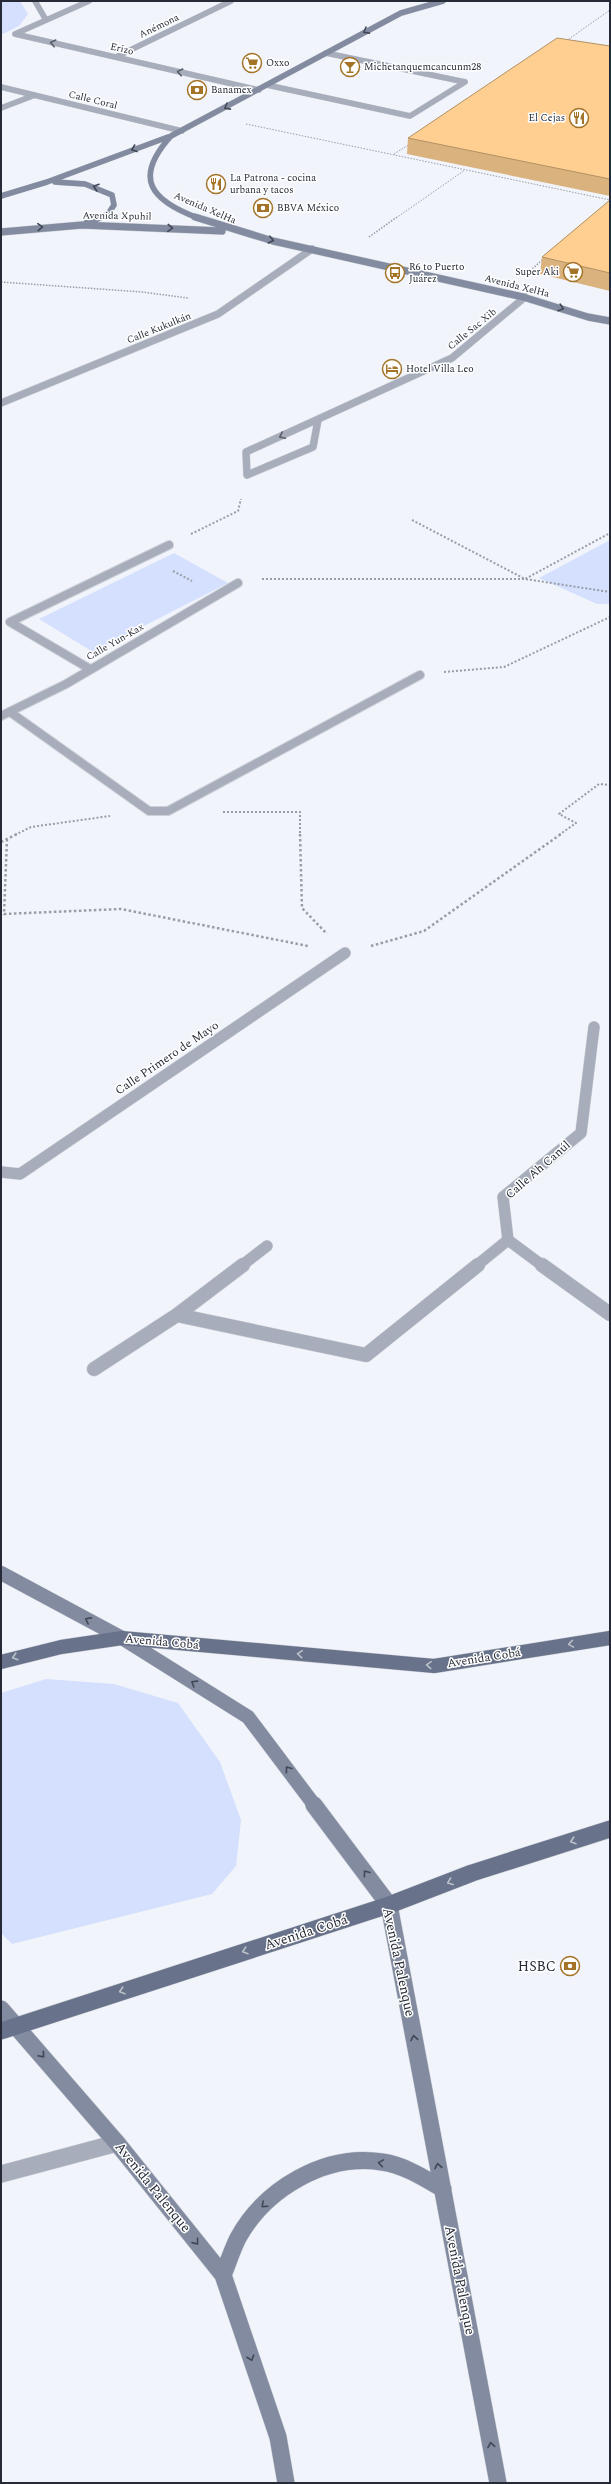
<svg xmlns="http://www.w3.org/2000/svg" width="611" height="2484" viewBox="0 0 611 2484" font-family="Spectral,serif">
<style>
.green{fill:#d4e0fe}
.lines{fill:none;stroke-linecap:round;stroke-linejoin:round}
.lane-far4-casing{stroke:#ccd0d7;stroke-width:6}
.lane-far3-casing{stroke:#ccd0d7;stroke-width:10}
.lane-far2-casing{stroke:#ccd0d7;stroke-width:12}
.lane-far1-casing{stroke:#ccd0d7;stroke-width:15}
.lane-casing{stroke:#ccd0d7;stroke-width:18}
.street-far4-casing{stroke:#ccd0d7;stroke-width:6}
.street-far3-casing{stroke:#ccd0d7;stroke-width:8}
.street-far2-casing{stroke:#ccd0d7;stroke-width:10}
.street-far1-casing{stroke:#ccd0d7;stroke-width:12}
.street-casing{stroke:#ccd0d7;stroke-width:15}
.secondary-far3-casing{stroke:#ccd0d7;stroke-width:6}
.secondary-far2-casing{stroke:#ccd0d7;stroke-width:8}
.secondary-far1-casing{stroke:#ccd0d7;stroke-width:15}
.secondary-casing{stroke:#ccd0d7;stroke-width:18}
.primary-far1-casing{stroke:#ccd0d7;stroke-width:15}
.primary-casing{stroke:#ccd0d7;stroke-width:18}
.path-far3{stroke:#999da6;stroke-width:1;stroke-dasharray:1.5 1.5;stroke-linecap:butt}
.path-far2{stroke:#999da6;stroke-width:1.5;stroke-dasharray:1.5 1.5;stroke-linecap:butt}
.path-far1{stroke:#999da6;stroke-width:2;stroke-dasharray:2 2;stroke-linecap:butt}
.path{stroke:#999da6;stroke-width:2.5;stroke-dasharray:2.5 2.5;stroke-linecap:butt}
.lane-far4{stroke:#a7adbb;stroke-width:5.5}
.lane-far3{stroke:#a7adbb;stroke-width:8}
.lane-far2{stroke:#a7adbb;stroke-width:11}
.lane-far1{stroke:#a7adbb;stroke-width:14}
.lane{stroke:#a7adbb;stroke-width:17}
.street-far4{stroke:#a7adbb;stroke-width:5.5}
.street-far3{stroke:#a7adbb;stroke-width:7}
.street-far2{stroke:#a7adbb;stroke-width:8}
.street-far1{stroke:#a7adbb;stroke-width:11}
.street{stroke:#a7adbb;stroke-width:14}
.secondary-far3{stroke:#828b9f;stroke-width:5.5}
.secondary-far2{stroke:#828b9f;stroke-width:7}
.secondary-far1{stroke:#828b9f;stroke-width:14}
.secondary{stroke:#828b9f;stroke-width:17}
.primary-far1{stroke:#68728a;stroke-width:14}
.primary{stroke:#68728a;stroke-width:17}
.wall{fill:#dab27d}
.building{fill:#fecf91;stroke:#b29166}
.oneway{stroke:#414756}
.oneway2{stroke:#595e6b}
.oneway3{stroke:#bbc0ca}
.labels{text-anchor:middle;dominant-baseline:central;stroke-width:3;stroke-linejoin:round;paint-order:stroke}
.far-street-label{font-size:10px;fill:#252a36;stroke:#fff}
.far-poi-label{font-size:10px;fill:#252a36;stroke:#fff;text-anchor:start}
.street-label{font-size:12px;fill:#252a36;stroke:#fff}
.near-street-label{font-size:14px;fill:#252a36;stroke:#fff}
.near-poi-label{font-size:14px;fill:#252a36;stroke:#fff;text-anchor:end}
</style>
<rect width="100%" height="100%" fill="#f1f4fa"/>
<path class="green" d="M 1,1 L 20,1 L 28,14 L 19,26 L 3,34 L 1,33 Z
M 610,540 L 610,604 L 597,604 L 539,578 Z
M 174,553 L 228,583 L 93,652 L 39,619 Z
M 46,1679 L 114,1684 L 178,1703 L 220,1762 L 241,1820 L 236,1866 L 212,1894 L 12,1944 L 1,1933 L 1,1693 Z"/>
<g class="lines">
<g class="lane-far4-casing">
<path id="lane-far4" d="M 326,53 L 465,82
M 267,85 L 410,116 L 465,82"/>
</g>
<g class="lane-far3-casing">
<path id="lane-far3" d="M 90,669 L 10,622 L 169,545
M 10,712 L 149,811 L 168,811 L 420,675"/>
</g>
<g class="lane-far2-casing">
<path id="lane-far2" d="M 241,1266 L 267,1246
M 476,1266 L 508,1240"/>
</g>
<g class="lane-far1-casing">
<path id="lane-far1" d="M 177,1315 L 243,1265
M 94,1369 L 177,1315 L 366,1355 L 478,1265"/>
</g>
<g class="lane-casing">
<path id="lane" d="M 1,2174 L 117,2143"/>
</g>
<g class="street-far4-casing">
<path id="street-far4" d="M 35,1 L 46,20
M 15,34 L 259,90
M 15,34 L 89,1
M 116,57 L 231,1
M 1,87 L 182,131
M 1,108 L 35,95"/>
</g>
<g class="street-far3-casing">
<path id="street-far3" d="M 1,403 L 218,314 L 312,249
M 318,420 L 313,447 L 247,475 L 246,452 L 452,358 L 525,297"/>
</g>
<g class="street-far2-casing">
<path id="street-far2" d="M 1,716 L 66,684 L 238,583"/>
</g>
<g class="street-far1-casing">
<path id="street-far1" d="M 1,1172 L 20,1174 L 345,953
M 543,1266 L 508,1240 L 503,1197 L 581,1133 L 594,1027"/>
</g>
<g class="street-casing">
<path id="street" d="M 542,1265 L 610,1314"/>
</g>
<g class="secondary-far3-casing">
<path id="secondary-far3" d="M 55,182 L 85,184 L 112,195 L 114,205 L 108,214 L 98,218
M 1,196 L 47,182 L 168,137
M 198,218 C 150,200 133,178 171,136 L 401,13 L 443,1"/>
</g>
<g class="secondary-far2-casing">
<path id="secondary-far2" d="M 195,217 L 273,241 L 523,297 L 588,317 L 610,321
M 87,223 L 100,217
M 1,232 L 82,225 L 222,231"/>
</g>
<g class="secondary-far1-casing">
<path id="secondary-far1" d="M 1,1573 L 122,1638 L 248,1717 L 315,1806"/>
</g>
<g class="secondary-casing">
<path id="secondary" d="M 314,1805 L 389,1905 L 498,2483
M 1,2009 L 117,2143 L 223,2275 L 278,2437 L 286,2483
M 223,2275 C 228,2263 232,2250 238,2238 C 265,2189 325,2153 382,2162 C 404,2165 424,2178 443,2189"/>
</g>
<g class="primary-far1-casing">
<path id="primary-far1" d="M 1,1662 L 61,1647 L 122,1638 L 434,1666 L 610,1638"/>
</g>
<g class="primary-casing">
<path id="primary" d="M 1,2031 L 389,1905 L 472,1873 L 610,1829"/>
</g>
<path class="path-far3" d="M 566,41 L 610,10
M 246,124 L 610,200
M 394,154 L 410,144
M 396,218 L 465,170"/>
<path class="path-far2" d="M 369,237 L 397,217
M 528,273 L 542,260
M 1,282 L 142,292 L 188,298"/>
<path class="path-far1" d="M 412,520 L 525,579 L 610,533
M 191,534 L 238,511 L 241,499
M 173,571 L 192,581
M 262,579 L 525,579 L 610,592
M 444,672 L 504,667 L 610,617
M 223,812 L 300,812 L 300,835
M 15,835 L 31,827 L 110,816
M 559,835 L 576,823 L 559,814 L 599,784 L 610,785"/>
<path class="path" d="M 300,834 L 302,908 L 327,934
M 7,839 L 4,914 L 121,909 L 308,946
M 1,842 L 17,834
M 371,946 L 424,931 L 561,834"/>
<use href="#lane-far4" class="lane-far4"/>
<use href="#lane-far3" class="lane-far3"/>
<use href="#lane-far2" class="lane-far2"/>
<use href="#lane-far1" class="lane-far1"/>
<use href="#lane" class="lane"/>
<use href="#street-far4" class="street-far4"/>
<use href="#street-far3" class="street-far3"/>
<use href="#street-far2" class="street-far2"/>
<use href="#street-far1" class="street-far1"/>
<use href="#street" class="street"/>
<use href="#secondary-far3" class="secondary-far3"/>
<use href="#secondary-far2" class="secondary-far2"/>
<use href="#secondary-far1" class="secondary-far1"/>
<use href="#secondary" class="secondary"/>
<use href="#primary-far1" class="primary-far1"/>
<use href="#primary" class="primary"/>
</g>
<path class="wall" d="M 610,46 L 610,196 L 407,154 L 408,138 Z
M 610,200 L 610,291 L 540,274 L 542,257 Z"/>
<path class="building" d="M 557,38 L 610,46 L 610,179 L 408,138 Z
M 610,200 L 610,273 L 542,257 Z"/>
<defs><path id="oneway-chevron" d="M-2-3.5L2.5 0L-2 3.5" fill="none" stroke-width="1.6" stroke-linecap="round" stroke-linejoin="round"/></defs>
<g class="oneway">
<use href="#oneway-chevron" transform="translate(366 31) rotate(151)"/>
<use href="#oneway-chevron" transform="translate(227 107) rotate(151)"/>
<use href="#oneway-chevron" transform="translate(134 149) rotate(160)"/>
<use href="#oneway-chevron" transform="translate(96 187) rotate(-162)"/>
<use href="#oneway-chevron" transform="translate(40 227) rotate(-3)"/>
<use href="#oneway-chevron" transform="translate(170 228) rotate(3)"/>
<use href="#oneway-chevron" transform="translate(271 240) rotate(13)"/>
<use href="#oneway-chevron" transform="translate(561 308) rotate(17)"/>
<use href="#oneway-chevron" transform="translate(88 1620) rotate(-152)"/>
<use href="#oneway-chevron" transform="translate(194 1683) rotate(-148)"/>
<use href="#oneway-chevron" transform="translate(288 1769) rotate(-127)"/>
<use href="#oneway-chevron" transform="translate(366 1873) rotate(-127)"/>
<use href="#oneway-chevron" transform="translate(414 2038) rotate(-101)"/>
<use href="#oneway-chevron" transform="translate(42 2055) rotate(49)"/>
<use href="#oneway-chevron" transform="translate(381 2163) rotate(-171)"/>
<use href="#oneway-chevron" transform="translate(438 2166) rotate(-101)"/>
<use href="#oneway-chevron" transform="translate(264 2205) rotate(138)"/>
<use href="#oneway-chevron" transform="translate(196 2242) rotate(51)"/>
<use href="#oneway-chevron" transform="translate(251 2358) rotate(71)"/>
<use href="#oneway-chevron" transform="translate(491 2445) rotate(-101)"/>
</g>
<g class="oneway2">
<use href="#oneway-chevron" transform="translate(53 43) rotate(-167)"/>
<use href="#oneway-chevron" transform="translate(180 72) rotate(-167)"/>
<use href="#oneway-chevron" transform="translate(282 436) rotate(155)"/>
</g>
<g class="oneway3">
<use href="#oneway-chevron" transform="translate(571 1644) rotate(171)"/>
<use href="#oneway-chevron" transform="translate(300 1654) rotate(-175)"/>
<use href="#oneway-chevron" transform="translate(15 1657) rotate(163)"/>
<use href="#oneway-chevron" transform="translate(429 1665) rotate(-177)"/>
<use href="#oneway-chevron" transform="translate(573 1841) rotate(162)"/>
<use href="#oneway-chevron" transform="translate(450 1882) rotate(159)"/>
<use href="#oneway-chevron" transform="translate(245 1951) rotate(162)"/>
<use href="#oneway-chevron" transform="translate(122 1991) rotate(162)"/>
</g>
<defs>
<g id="supermarket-ring" transform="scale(1)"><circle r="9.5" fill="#fff" stroke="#a37328" stroke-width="1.5"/><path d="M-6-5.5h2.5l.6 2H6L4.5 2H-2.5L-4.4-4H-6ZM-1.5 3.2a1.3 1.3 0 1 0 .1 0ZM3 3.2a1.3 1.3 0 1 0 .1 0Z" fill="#a37328"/></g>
<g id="bar-ring" transform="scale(1)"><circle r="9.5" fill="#fff" stroke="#a37328" stroke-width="1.5"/><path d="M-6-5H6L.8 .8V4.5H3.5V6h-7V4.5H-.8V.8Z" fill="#a37328"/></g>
<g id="bank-ring" transform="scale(1)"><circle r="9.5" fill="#fff" stroke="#a37328" stroke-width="1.5"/><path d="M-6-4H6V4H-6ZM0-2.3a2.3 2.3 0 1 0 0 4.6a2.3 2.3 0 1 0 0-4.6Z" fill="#a37328"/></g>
<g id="restaurant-ring" transform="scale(1)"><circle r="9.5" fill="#fff" stroke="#a37328" stroke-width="1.5"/><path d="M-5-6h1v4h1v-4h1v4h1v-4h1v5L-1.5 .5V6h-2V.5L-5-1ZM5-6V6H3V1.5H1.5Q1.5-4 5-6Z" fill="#a37328"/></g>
<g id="bus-ring" transform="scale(1)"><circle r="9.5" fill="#fff" stroke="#a37328" stroke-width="1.5"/><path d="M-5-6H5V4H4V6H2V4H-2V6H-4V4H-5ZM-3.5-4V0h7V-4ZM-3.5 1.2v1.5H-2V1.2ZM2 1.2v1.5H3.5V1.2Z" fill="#a37328"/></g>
<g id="hotel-ring" transform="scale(1)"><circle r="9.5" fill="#fff" stroke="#a37328" stroke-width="1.5"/><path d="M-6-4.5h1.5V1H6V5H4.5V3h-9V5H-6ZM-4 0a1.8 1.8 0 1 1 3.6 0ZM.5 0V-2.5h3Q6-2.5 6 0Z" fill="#a37328"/></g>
</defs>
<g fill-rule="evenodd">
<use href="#supermarket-ring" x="252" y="63"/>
<use href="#bar-ring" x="350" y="67"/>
<use href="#bank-ring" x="197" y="90"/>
<use href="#restaurant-ring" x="579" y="118"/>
<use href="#restaurant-ring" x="216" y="184"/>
<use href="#bank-ring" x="263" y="208"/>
<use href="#supermarket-ring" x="573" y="272"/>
<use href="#bus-ring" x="395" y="273"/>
<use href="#hotel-ring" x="392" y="369"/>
<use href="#bank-ring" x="570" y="1966"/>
</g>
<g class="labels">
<g class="far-street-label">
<text transform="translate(159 26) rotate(-26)">Anémona</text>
<text transform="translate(122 49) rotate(13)">Erizo</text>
<text transform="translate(93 100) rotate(14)">Calle Coral</text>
<text transform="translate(205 208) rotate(23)">Avenida XelHa</text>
<text transform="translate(117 216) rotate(1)">Avenida Xpuhil</text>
<text transform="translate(517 286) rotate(14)">Avenida XelHa</text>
<text transform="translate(159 328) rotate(-22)">Calle Kukulkán</text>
<text transform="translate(472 329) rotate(-39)">Calle Sac Xib</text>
<text transform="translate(115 642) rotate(-30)">Calle Yun-Kax</text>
</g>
<g class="far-poi-label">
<text x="266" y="63">Oxxo</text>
<text x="364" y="67">Michetanquemcancunm28</text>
<text x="211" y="90">Banamex</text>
<text x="565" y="118" text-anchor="end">El Cejas</text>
<text x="230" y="178">La Patrona - cocina<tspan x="230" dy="12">urbana y tacos</tspan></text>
<text x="277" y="208">BBVA México</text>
<text x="409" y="267">R6 to Puerto<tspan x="409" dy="12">Juárez</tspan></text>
<text x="559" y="272" text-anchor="end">Super Aki</text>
<text x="406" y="369">Hotel Villa Leo</text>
</g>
<g class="street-label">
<text transform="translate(167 1058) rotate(-34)">Calle Primero de Mayo</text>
<text transform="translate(538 1170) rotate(-41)">Calle Ah Canúl</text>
<text transform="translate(162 1642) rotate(5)">Avenida Cobá</text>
<text transform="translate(484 1658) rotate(-9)">Avenida Cobá</text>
</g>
<g class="near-street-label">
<text transform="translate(306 1932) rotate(-18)">Avenida Cobá</text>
<text transform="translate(399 1962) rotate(78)">Avenida Palenque</text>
<text transform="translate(153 2187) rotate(51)">Avenida Palenque</text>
<text transform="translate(460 2280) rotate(79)">Avenida Palenque</text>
</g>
<g class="near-poi-label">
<text x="556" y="1966">HSBC</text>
</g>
</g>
<rect width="611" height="2484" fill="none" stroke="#252a36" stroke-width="4"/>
</svg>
